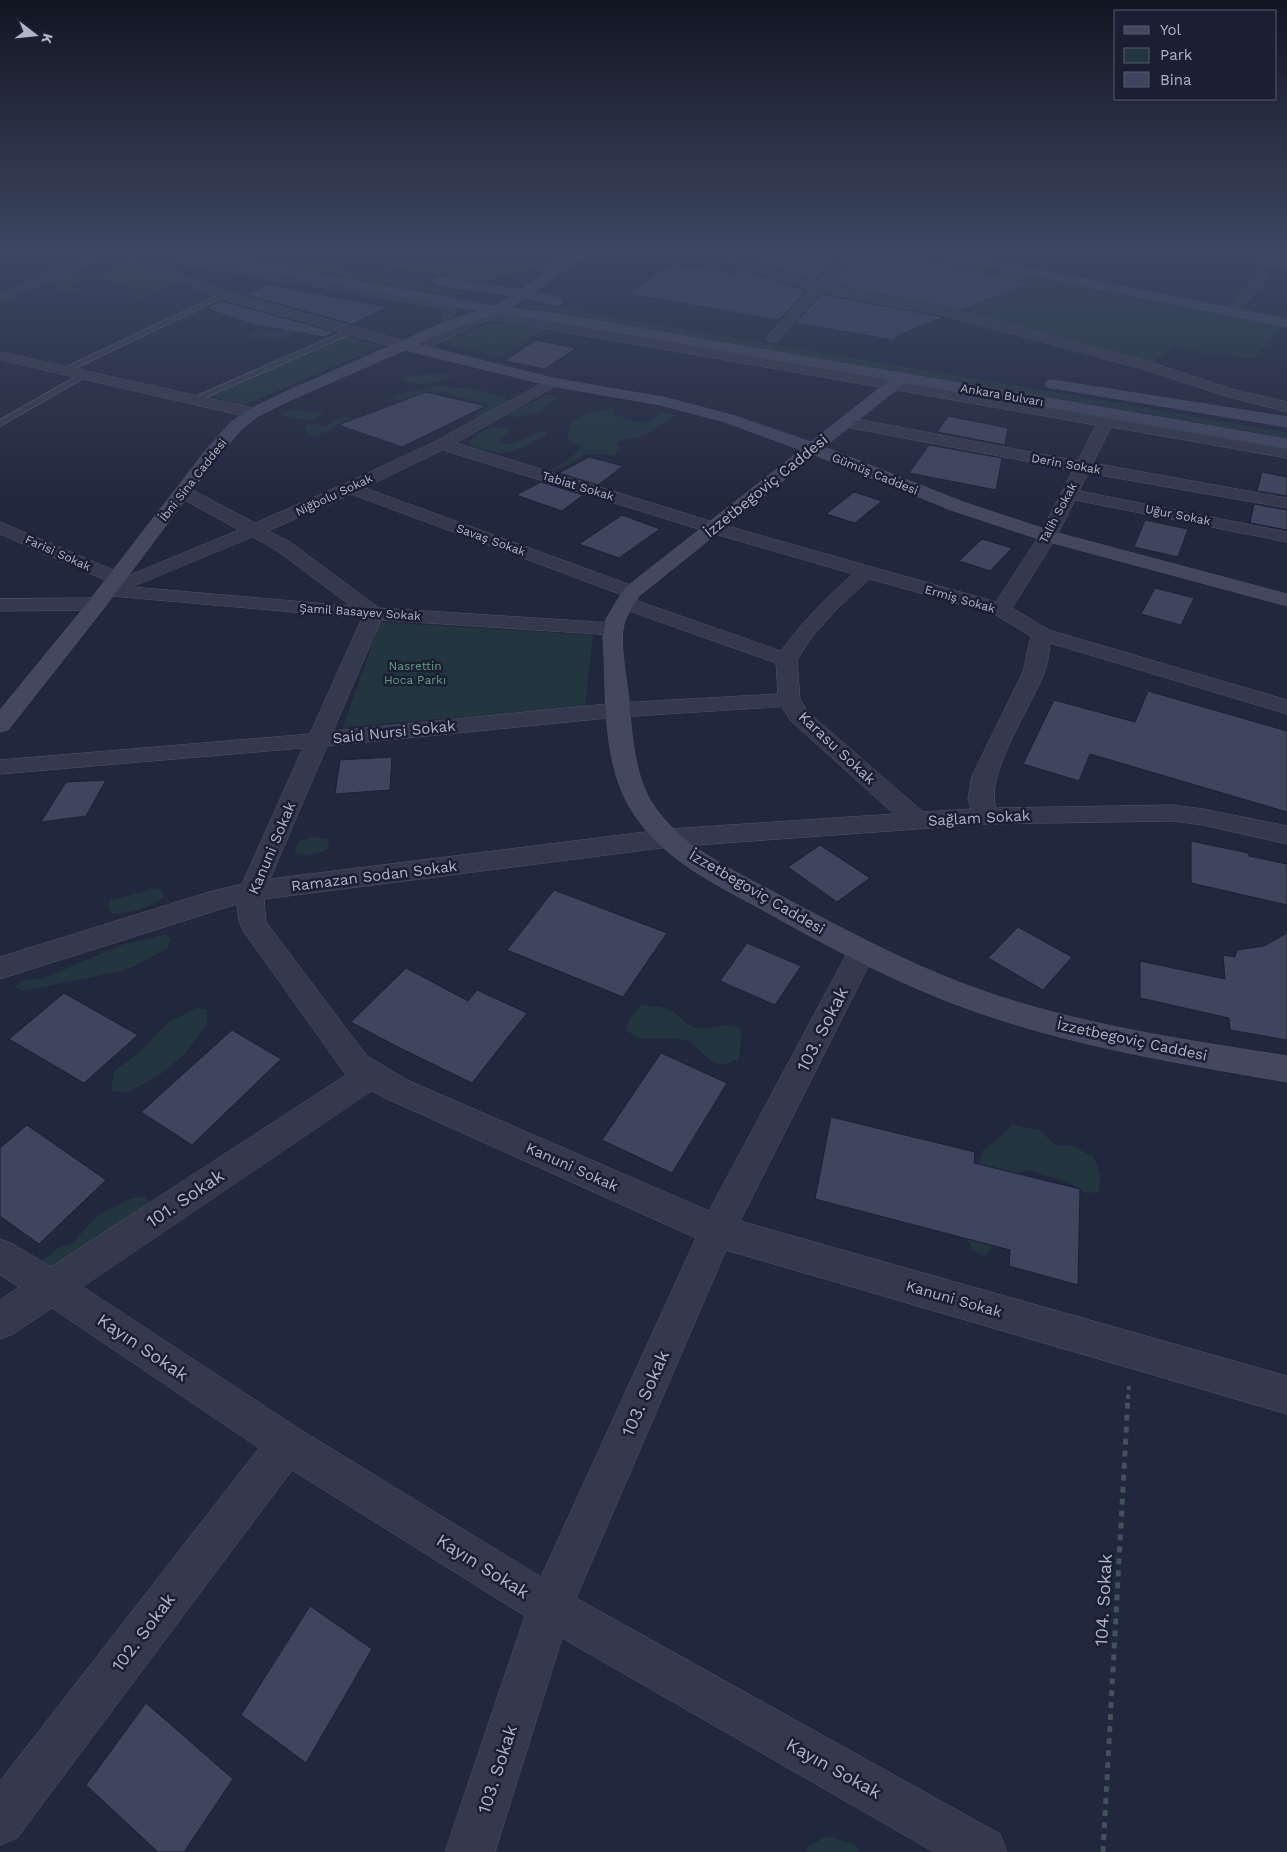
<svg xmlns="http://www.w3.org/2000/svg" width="1287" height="1852" viewBox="0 0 1287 1852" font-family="'Work Sans',sans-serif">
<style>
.green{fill:#23353e}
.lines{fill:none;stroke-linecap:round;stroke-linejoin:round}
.river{fill:#303961;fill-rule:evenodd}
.building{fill:#40455f;stroke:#1c2134}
.lane-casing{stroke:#505468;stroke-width:2}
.street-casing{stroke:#505468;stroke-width:1}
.secondary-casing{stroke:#505468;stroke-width:1}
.path-far2{stroke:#41525b;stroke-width:1;stroke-dasharray:2 2;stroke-linecap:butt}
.path-far1{stroke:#41525b;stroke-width:4;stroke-dasharray:4.5 4.5;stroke-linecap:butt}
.path{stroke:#41525b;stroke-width:5;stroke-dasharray:6 6;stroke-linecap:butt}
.lane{fill:#35394d;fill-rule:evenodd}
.street{fill:#35394d;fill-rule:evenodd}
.secondary{fill:#434760;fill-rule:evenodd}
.labels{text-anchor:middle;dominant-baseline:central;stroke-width:5;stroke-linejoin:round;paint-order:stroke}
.far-street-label{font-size:12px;fill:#b1b4c9;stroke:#1b1f32}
.far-park-label{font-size:12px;fill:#669b7f;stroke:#1b1f32}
.street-label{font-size:15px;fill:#b1b4c9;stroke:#1b1f32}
.near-street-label{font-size:18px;fill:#b1b4c9;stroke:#1b1f32}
</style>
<rect width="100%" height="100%" fill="#21273d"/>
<path class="green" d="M 179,248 L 205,248 L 466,292 L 457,296 Z
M 277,248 L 595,248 L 486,282 Z
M 623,248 L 688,248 L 703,253 L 692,258 Z
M 781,248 L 846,248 L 838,258 Z
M 860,248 L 888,248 L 1283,327 L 1253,359 L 1217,352 L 1214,355 L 1174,345 L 1153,362 L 897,298 L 824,287 L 841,271 Z
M 1187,248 L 1235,248 L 1287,256 L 1287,266 L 1224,257 Z
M 132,265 C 149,272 167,277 184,281 C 178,285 170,285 165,289 C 157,294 141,301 130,297 L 141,293 L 144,290 L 105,280 L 86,279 L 70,284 L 71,288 L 80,289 C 75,295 62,292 57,288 L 63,282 L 58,278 L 66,273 L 74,274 L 68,276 L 70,277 L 98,277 Z
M 526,302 L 1287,432 L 1287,438 L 518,307 Z
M 512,322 L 547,328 L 500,357 L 443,343 L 484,325 Z
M 300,325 L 305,326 L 293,334 L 274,340 L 271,337 L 248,337 L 247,335 L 252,334 L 255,330 C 278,325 274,341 300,325 Z
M 344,336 L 381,346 L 244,405 L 207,395 L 262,371 L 257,369 C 265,363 275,357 286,358 Z
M 441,374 L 451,375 L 451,377 C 437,384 419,386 404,381 L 402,378 C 414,373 428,376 441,374 Z
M 436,386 L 473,389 L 505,398 L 509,401 C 503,412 485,417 472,417 L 476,413 L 488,407 L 486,405 L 444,392 L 399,400 L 393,399 L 392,396 Z
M 545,395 L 554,395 L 559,398 L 542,407 L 544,410 L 541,413 L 514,417 L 508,415 L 508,412 L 530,404 Z
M 609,408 L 614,408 L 613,412 L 615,415 L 642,423 L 651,420 L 662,412 L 674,415 L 674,417 C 663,422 657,429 647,434 C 637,438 626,438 616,442 L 621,449 L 615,455 L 585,454 L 566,466 L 548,473 L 522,465 C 531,464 534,468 542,470 C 556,473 574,454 583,446 L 572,443 L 567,439 L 569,429 L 565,427 L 587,414 Z
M 295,409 L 304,410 L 307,413 L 324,412 C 310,426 301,418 284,416 L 283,413 Z
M 347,417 L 354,418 L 316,436 L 309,435 L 304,429 C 311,419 317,426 326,426 L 333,420 Z
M 494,427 L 508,428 L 508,434 L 499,441 C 516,451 530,430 546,432 L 547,434 C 536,440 523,449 510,452 C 502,455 473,450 469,442 L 479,432 Z
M 380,622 L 593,635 L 585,707 L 343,727 Z
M 314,837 L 328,839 L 329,849 C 316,854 307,858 294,852 L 299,841 Z
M 151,888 L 161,889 L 164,897 C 148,909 132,913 112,914 L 108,908 L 109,901 L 139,893 Z
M 166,934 L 170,939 L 168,948 L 135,966 L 121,971 L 23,991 L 14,987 L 24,980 L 42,979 L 121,945 Z
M 641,1005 C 651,1006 663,1006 672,1011 C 681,1016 685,1026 697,1028 C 715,1031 724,1019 742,1030 L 739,1058 L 725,1065 L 712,1062 L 690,1042 L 677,1038 L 639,1038 L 625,1030 L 629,1020 Z
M 197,1008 L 207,1009 L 207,1024 L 184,1055 L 162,1073 L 127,1093 L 111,1091 L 114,1071 L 141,1051 L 168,1022 Z
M 1012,1125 L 1039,1130 L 1057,1146 L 1072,1146 L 1094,1157 L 1101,1176 L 1098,1193 L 1083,1192 L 1068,1182 L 1027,1170 L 1009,1178 L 995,1244 L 985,1257 L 972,1250 L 967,1238 L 976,1175 L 982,1151 L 992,1144 Z
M 144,1197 L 151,1203 L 48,1270 L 42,1261 L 58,1248 L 71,1244 L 98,1215 L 132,1198 Z
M 826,1836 L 854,1844 L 860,1852 L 805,1852 L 808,1847 Z"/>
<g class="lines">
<path class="river" d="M 1193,248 L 1249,248 L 1287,255 L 1287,269 L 1205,255 L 1196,253 Z"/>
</g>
<path class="building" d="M 861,248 L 903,248 L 911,253 L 934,258 L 928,261 L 1031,283 L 962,310 L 830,285 Z
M 775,250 L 834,260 L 814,282 L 756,262 Z
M 672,264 L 736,274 L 743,269 L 806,291 L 779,320 L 627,294 Z
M 270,285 L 388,307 L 352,324 L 243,294 Z
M 821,294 L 943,317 L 897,336 L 893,340 L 796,323 Z
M 222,301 L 335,332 L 325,337 L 255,325 L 206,308 Z
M 536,340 L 576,348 L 545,369 L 504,361 Z
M 426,392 L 486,406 L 402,447 L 338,425 Z
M 948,416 L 1008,428 L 1005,445 L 937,432 Z
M 929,445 L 1002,458 L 996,490 L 909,473 Z
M 589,457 L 623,466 L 598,485 L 559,473 Z
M 1262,472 L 1287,477 L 1287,496 L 1257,491 Z
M 541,482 L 583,495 L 562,511 L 516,495 Z
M 854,492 L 882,501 L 855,523 L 826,514 Z
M 1254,504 L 1287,510 L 1287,530 L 1250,523 Z
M 622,515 L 660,529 L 619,558 L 579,544 Z
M 1145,520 L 1188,529 L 1178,557 L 1134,547 Z
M 982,539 L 1012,548 L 990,571 L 959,561 Z
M 1155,588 L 1194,598 L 1181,625 L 1141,614 Z
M 1148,691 L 1287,731 L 1287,812 L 1090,754 L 1079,781 L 1023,764 L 1054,700 L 1135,722 Z
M 392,757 L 390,790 L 335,794 L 340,760 Z
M 106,780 L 86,816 L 41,822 L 66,782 Z
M 1191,841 L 1248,853 L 1249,856 L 1287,864 L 1287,905 L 1191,883 Z
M 820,845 L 870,878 L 837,902 L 788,867 Z
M 554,890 L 667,933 L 623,997 L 507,950 Z
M 1018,927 L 1072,957 L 1043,990 L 988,958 Z
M 1287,933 L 1287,1040 L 1230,1030 L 1229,1018 L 1140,998 L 1140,961 L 1225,979 L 1223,955 L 1235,957 L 1237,950 L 1264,946 Z
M 747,943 L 801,966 L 775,1005 L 720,981 Z
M 406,968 L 468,1001 L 477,990 L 527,1013 L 472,1083 L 396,1046 L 351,1022 Z
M 64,993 L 138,1035 L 84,1083 L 9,1039 Z
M 232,1030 L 281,1059 L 192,1145 L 141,1112 Z
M 661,1053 L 727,1083 L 672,1173 L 602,1140 Z
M 831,1117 L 975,1152 L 974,1163 L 1080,1189 L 1078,1285 L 1009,1266 L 1010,1250 L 815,1199 Z
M 27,1125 L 106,1180 L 39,1244 L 0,1216 L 0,1148 Z
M 310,1606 L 372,1649 L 306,1763 L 241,1715 Z
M 146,1703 L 233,1779 L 184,1852 L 158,1852 L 86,1785 Z"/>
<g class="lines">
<g class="lane-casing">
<path id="lane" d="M 224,293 L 227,295 L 226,296 L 69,371 L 62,369 Z
M 348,330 L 355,332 L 197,401 L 190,399 Z
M 84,372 L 91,374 L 0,426 L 0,420 Z"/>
</g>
<g class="street-casing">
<path id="street" d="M 0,248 L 31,248 L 133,257 L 228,292 L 408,342 L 410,345 L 403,349 L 398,348 L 220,298 L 131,263 L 98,261 L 0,302 L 0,294 L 82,259 L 0,252 Z
M 603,248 L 629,248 L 675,255 L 703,253 L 694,248 L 711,248 L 815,284 L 847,248 L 859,248 L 826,286 L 952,309 L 1156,364 L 1232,389 L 1287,402 L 1287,412 L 1222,395 L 1146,370 L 946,316 L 820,292 L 777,342 L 772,343 L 765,339 L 809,290 L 714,257 C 678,267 644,257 609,251 Z
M 150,253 L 173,255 L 439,299 L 450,302 L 457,310 L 452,320 L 447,321 L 441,317 L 444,311 L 438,307 L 146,258 L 144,256 L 146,254 Z
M 1263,272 L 1267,273 L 1269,276 L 1267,279 L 1235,315 L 1225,315 L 1224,312 L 1225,309 L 1259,273 Z
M 497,312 L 1101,416 L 1105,410 L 1115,410 L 1118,413 L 1115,419 L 1287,448 L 1287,458 L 1111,427 L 1093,463 L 1287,498 L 1287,508 L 1088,473 L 1079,491 L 1287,532 L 1287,542 L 1075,500 L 1057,536 L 1012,608 L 1049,630 L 1287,700 L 1287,714 L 1050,643 C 1049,653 1048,664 1044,673 C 1032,706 984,775 996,808 L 1173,805 L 1203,809 L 1287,826 L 1287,844 L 1203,825 L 1173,821 L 986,824 L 669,847 L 264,899 L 266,922 L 367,1056 L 407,1080 L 709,1211 L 852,944 L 862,941 L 872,944 L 876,951 L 740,1221 L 1287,1376 L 1287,1414 L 726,1250 L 576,1598 L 1000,1834 L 1007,1852 L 934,1852 L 562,1638 L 495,1852 L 445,1852 L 525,1616 L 292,1470 L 17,1838 L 0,1845 L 0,1781 L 259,1448 L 52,1308 L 13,1334 L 0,1339 L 0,1300 L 19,1287 L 0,1275 L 0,1239 L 13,1244 L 51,1267 L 346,1075 L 244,932 L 239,921 L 237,904 L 0,979 L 0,957 L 209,892 L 242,884 L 303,748 L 0,774 L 0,760 L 310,734 L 362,618 L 100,595 L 97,591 L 100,587 L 110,582 L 0,534 L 0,522 L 123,574 L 125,577 L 239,530 L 177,496 L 174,492 L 177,488 L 183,487 L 189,488 L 255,523 L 353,480 L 434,442 L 552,378 L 557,379 L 559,382 L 557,385 L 456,443 L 720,524 L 996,602 L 1039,536 L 1073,470 L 846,427 L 841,425 L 838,422 L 841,419 L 846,417 L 1078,461 L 1096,425 L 497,320 L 485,321 L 435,345 L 425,345 L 423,342 L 425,339 L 477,315 ZM 443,450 L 708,532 L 853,574 C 826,598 802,622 781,651 L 632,599 L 625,597 L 618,599 L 615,603 L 618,607 L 776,663 L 778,694 L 618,703 L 333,731 L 381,620 L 613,635 L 620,633 L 623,629 L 620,625 L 613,623 L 379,608 L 290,542 L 268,531 L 351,494 L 625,596 L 632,598 L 639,596 L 642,592 L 639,588 L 365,488 ZM 253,537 L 276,550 L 351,606 L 132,587 ZM 870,579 L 994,614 L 1031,636 L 1023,672 L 972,776 L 968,798 L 971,809 L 923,812 L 808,712 L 800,700 L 797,660 L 811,638 L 837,609 ZM 782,707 L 791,721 L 894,814 L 669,829 L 270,879 L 327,746 L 618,717 ZM 372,1091 L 385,1098 L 696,1238 L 541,1577 L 301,1430 L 83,1287 Z
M 0,352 L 253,408 L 258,410 L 261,413 L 258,416 L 253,418 L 0,360 Z
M 97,598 L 104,600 L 107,604 L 104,608 L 97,610 L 0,611 L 0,599 Z"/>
</g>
<g class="secondary-casing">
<path id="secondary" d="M 149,248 L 175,248 L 494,306 L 512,296 L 438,285 L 432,281 L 438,277 L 521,290 L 547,272 L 543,269 L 545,266 L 593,248 L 610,248 L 572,264 L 534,293 L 560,298 L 562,301 L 560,304 L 556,305 L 525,298 L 509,308 L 550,313 L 1287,439 L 1287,449 L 905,383 L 824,447 L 963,502 L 1054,532 L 1287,594 L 1287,606 L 1042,540 L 951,510 L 815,455 L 639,596 C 634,605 627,614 624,624 C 619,642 627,681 629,701 C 632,735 634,774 652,803 C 680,847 733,870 777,894 C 849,932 922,972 1001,997 C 1094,1027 1191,1041 1287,1056 L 1287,1082 C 1184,1064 1082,1048 983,1014 C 906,988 834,950 763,910 C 713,883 658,857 629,806 C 601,756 607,692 603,638 L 606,619 L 625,588 L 801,450 L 725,422 L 661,405 L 552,386 L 405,350 L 293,399 L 258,416 L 242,429 L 218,456 L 104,608 L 8,730 L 0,732 L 0,710 L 90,600 L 206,450 L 230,423 L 248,410 L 283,393 L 450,320 L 480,311 L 155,251 ZM 497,314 L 550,321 L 890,380 L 811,442 L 735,416 L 667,398 L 552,378 L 417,344 L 460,326 Z
M 905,248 L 929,248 L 1287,319 L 1287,327 L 911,251 Z
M 1052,380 L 1287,417 L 1287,427 L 1047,387 L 1045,384 L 1047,381 Z"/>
</g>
<path class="path-far2" d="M 487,343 L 502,339"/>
<path class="path-far1" d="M 1128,1399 L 1129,1386"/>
<path class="path" d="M 1103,1852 L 1128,1398"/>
<use href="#lane" class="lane"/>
<use href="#street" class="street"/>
<use href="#secondary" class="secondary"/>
</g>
<linearGradient id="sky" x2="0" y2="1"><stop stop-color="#121522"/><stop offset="0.49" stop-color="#3d4762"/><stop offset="1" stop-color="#3d4762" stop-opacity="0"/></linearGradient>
<rect width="1287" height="507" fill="url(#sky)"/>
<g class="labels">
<g class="far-street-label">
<text transform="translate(1002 395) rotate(10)">Ankara Bulvarı</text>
<text transform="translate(1066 464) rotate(10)">Derin Sokak</text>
<text transform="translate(875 474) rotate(22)">Gümüş Caddesi</text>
<text transform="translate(193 480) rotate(-52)">İbni Sina Caddesi</text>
<text transform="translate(578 486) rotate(17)">Tabiat Sokak</text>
<text transform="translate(334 495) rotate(-25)">Niğbolu Sokak</text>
<text transform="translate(1058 513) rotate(-62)">Talih Sokak</text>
<text transform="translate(1178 515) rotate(11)">Uğur Sokak</text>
<text transform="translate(491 540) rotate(20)">Savaş Sokak</text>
<text transform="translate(58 553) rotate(24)">Farisi Sokak</text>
<text transform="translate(960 599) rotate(16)">Ermiş Sokak</text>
<text transform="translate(360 612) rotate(4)">Şamil Basayev Sokak</text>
</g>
<g class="far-park-label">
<text x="415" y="666">Nasrettin<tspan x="415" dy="14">Hoca Parkı</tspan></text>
</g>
<g class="street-label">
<text transform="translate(766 486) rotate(-39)">İzzetbegoviç Caddesi</text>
<text transform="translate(394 732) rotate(-6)">Said Nursi Sokak</text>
<text transform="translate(837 748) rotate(43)">Karasu Sokak</text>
<text transform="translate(979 818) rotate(-3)">Sağlam Sokak</text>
<text transform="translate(272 848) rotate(-67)">Kanuni Sokak</text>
<text transform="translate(374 876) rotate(-7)">Ramazan Sodan Sokak</text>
<text transform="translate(757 892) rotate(30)">İzzetbegoviç Caddesi</text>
<text transform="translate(1132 1040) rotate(12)">İzzetbegoviç Caddesi</text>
<text transform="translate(572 1167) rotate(24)">Kanuni Sokak</text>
<text transform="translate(954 1299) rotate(16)">Kanuni Sokak</text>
</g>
<g class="near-street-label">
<text transform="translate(822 1029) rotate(-63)">103. Sokak</text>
<text transform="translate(185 1198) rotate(-34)">101. Sokak</text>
<text transform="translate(143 1347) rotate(34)">Kayın Sokak</text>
<text transform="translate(645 1393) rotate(-66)">103. Sokak</text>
<text transform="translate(483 1566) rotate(32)">Kayın Sokak</text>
<text transform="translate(1103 1600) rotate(-87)">104. Sokak</text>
<text transform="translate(143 1632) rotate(-53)">102. Sokak</text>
<text transform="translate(834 1768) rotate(29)">Kayın Sokak</text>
<text transform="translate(497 1769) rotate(-72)">103. Sokak</text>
</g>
</g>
<rect x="1114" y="10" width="162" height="90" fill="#1b1f32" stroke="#575b6e"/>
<rect x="1124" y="26" width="25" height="8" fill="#434760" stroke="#575b6e"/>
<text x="1160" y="35" font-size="15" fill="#b1b4c9">Yol</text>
<rect x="1124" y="48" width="25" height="15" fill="#23353e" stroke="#575b6e"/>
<text x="1160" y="60" font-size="15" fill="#b1b4c9">Park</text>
<rect x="1124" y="72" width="25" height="15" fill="#40455f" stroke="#575b6e"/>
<text x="1160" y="85" font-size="15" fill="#b1b4c9">Bina</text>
<g transform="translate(35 35) rotate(106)" stroke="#1b1f32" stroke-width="4" paint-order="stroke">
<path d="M0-4L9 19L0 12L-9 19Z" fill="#b1b4c9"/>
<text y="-8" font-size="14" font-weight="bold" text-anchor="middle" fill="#b1b4c9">K</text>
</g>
</svg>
